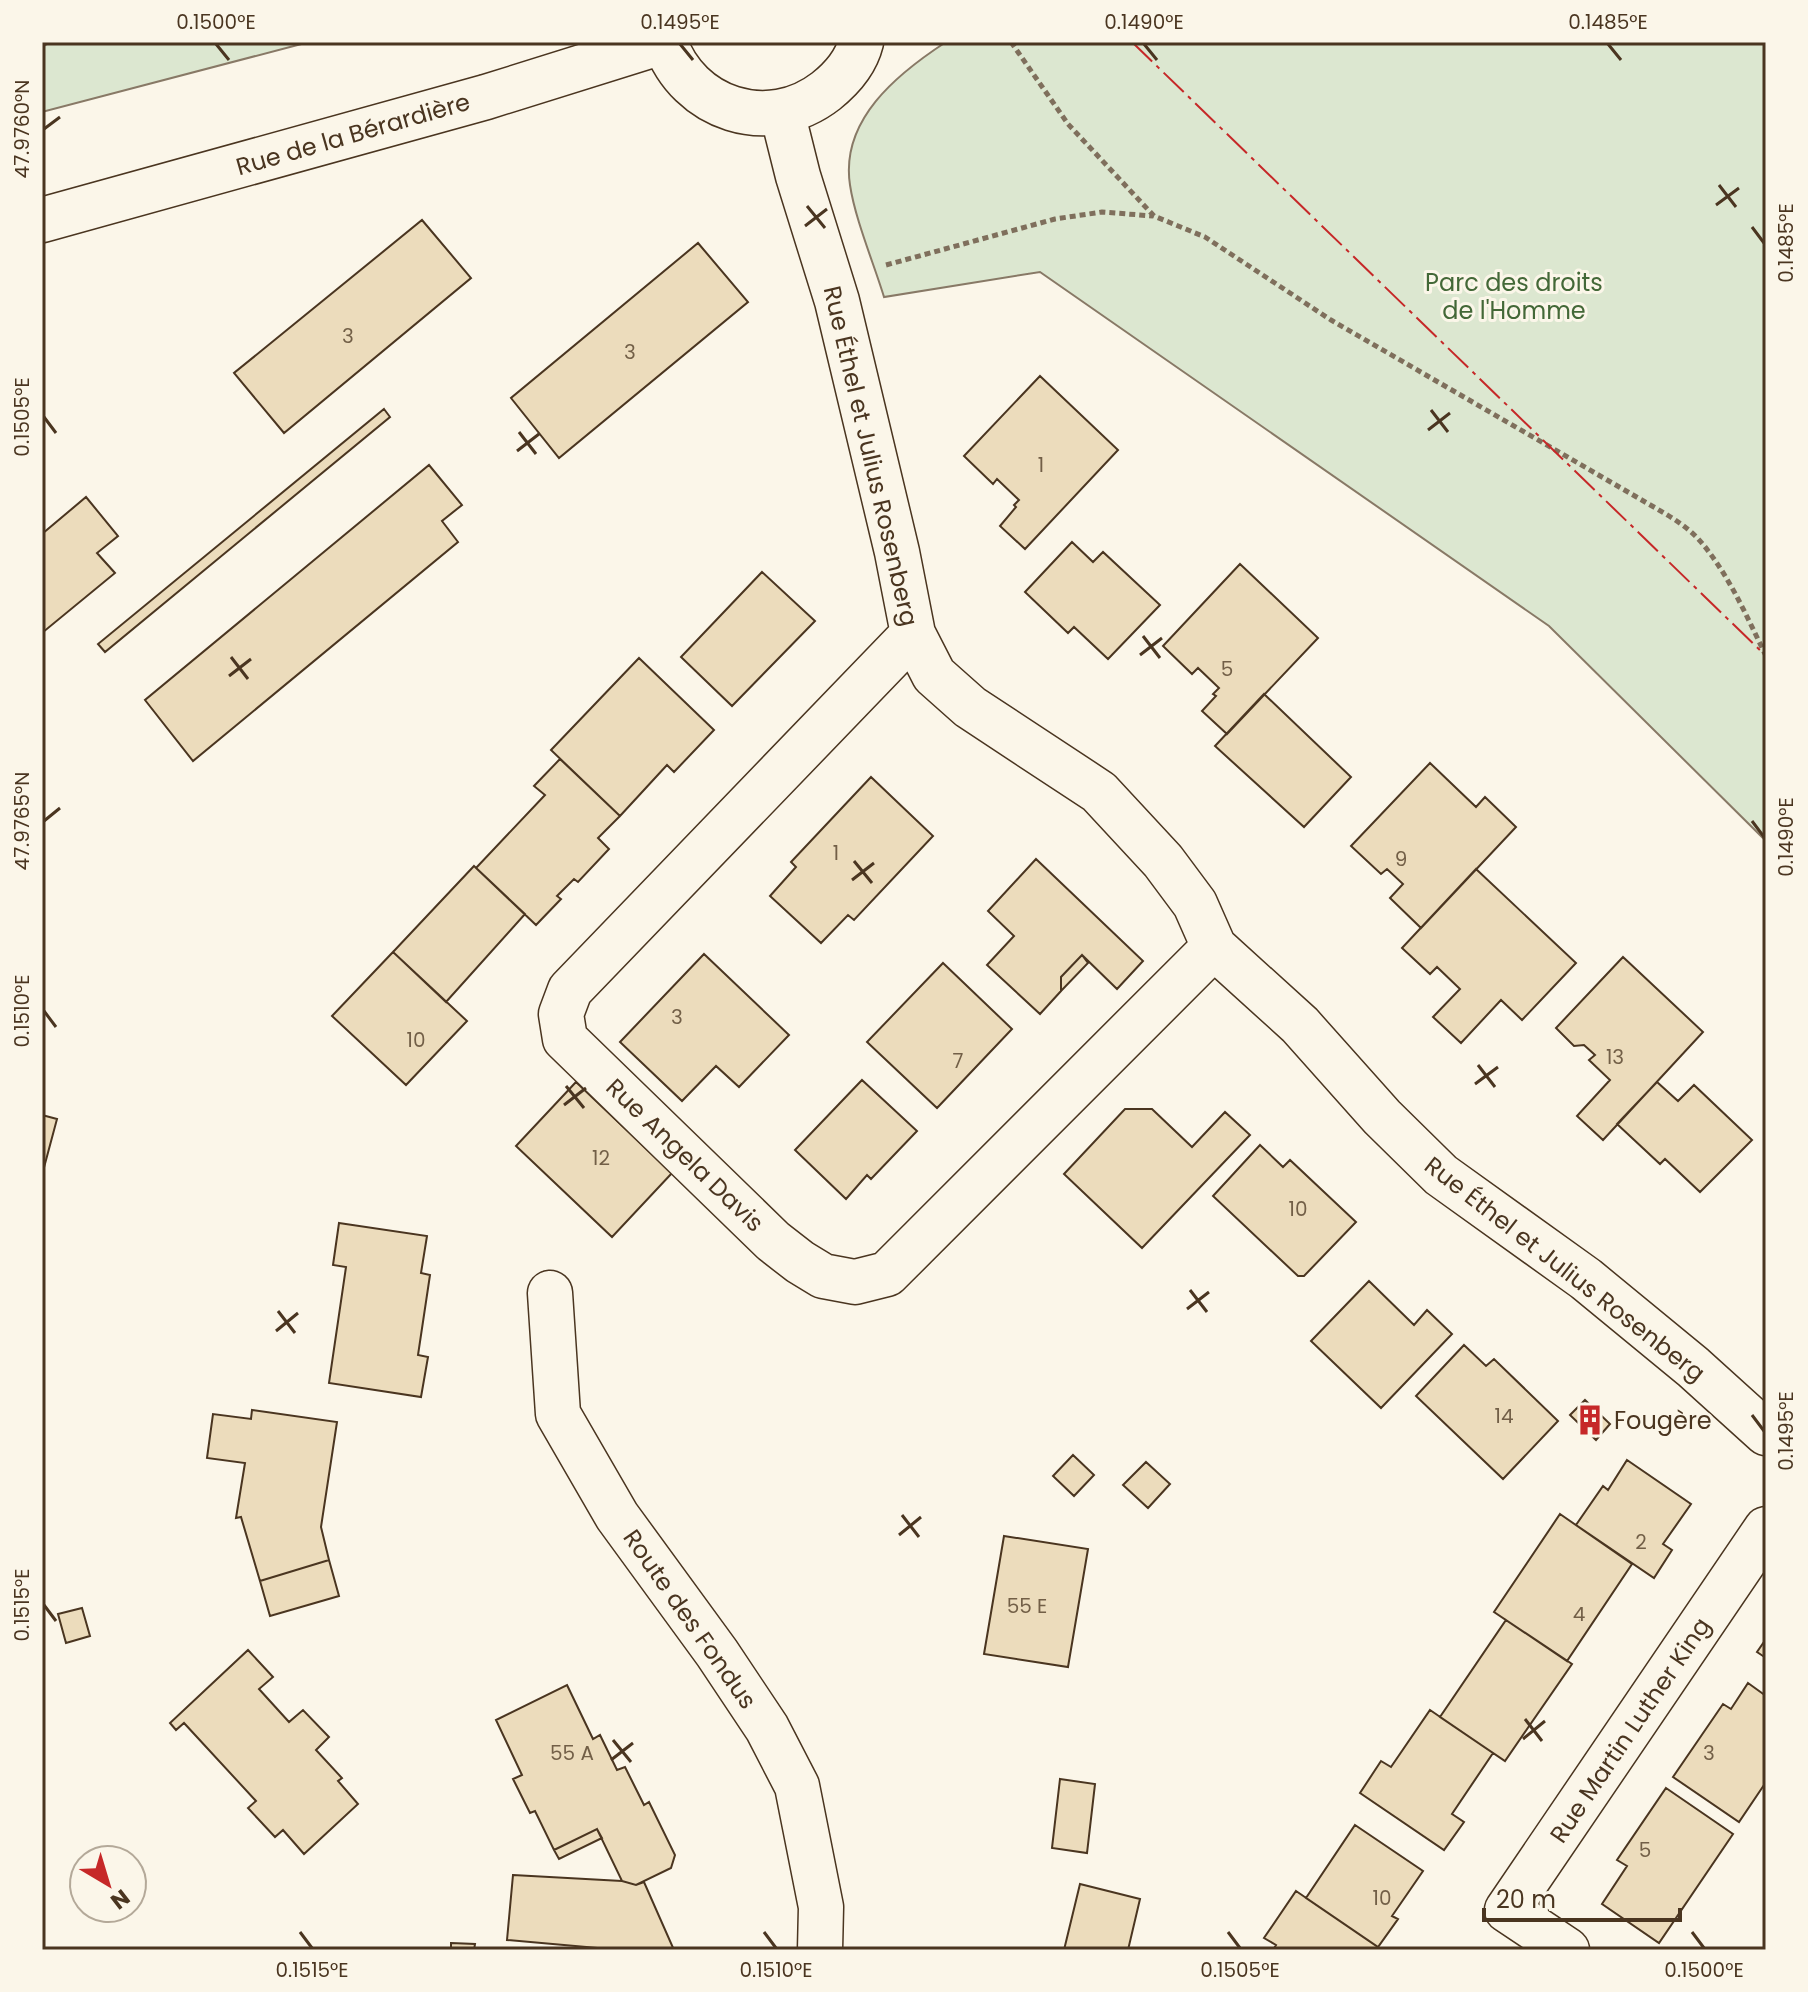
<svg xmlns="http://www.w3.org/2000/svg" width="1808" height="1992" viewBox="0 0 1808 1992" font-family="Poppins,sans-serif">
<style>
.green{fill:#dce7d0;stroke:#887966;stroke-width:2}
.building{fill:#ecdcbc;stroke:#4a3520;stroke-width:2}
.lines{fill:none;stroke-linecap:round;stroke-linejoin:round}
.minor-casing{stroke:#4a3520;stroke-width:47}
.path{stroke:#7f6f5c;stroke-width:5;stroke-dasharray:6 4;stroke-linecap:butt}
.minor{stroke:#fbf6e9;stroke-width:44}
.power{stroke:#c62828;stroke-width:2;stroke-dasharray:28 6 4 6;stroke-linecap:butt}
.ticks{fill:none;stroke:#4a3520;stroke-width:3}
.labels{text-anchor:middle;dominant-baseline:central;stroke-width:6;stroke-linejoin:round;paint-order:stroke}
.number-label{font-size:20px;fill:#725f47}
.street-label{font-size:24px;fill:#4a3520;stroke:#fbf6e9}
.park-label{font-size:24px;fill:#436837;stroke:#fbf6e9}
.poi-label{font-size:24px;fill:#4a3520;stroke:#fbf6e9;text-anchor:start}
.neatline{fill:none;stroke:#4a3520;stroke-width:3}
.ticks-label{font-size:20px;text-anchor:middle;fill:#4a3520}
</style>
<rect width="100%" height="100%" fill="#fbf6e9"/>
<path class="green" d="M 51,42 L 309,42 L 42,112 L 42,47 Z
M 946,42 L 1766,42 L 1766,841 L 1549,626 L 1040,272 L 884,297 C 874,264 855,219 850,185 C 840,120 897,74 946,42 Z"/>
<path class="building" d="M 422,220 L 471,278 L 284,433 L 234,373 Z
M 698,243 L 748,302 L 559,458 L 511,398 Z
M 1040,376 L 1118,450 L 1025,549 L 1000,526 L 1016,507 L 1014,505 L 1019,500 L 997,479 L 993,484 L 964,456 Z
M 384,409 L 390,417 L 105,652 L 98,644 Z
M 429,465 L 462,505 L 442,521 L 458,542 L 193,761 L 145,700 Z
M 86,497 L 118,536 L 97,553 L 115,573 L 42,633 L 42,534 Z
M 1072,542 L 1093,562 L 1103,552 L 1160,605 L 1108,659 L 1074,627 L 1068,633 L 1025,592 Z
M 1240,564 L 1318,638 L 1227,734 L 1202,711 L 1216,696 L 1213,694 L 1219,688 L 1198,668 L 1192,674 L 1163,646 Z
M 762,572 L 815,621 L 732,706 L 681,657 Z
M 639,658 L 714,730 L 674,772 L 667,765 L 620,816 L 551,750 Z
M 1264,694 L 1351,777 L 1304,827 L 1215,746 Z
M 560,759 L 620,816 L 598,838 L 609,849 L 578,882 L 574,879 L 557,896 L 561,899 L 536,925 L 476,868 L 545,795 L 534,786 Z
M 1430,763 L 1476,807 L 1485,797 L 1516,827 L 1421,928 L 1390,898 L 1403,884 L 1387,869 L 1381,874 L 1351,846 Z
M 871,777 L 933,836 L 854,920 L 848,915 L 821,943 L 770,896 L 796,867 L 791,862 Z
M 1036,859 L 1143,961 L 1117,989 L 1082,955 L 1061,977 L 1061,991 L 1040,1014 L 987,965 L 1014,936 L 988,911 Z
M 474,866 L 525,914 L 446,1002 L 393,952 Z
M 1476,869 L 1576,963 L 1522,1020 L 1501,1000 L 1461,1043 L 1433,1017 L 1460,989 L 1437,967 L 1430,974 L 1402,948 Z
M 393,952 L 467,1021 L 406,1085 L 332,1016 Z
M 704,954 L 789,1035 L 739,1087 L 716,1066 L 682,1101 L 620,1042 Z
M 1082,955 L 1088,963 L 1061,991 L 1061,977 Z
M 1623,957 L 1703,1032 L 1603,1140 L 1577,1116 L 1610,1080 L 1589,1060 L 1595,1055 L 1584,1045 L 1574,1046 L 1556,1028 Z
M 943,963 L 1012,1029 L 937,1108 L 867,1042 Z
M 862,1080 L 917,1131 L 871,1179 L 867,1175 L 846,1199 L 795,1150 Z
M 576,1082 L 672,1173 L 612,1237 L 516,1146 Z
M 1657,1082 L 1678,1101 L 1694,1085 L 1752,1140 L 1700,1192 L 1665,1159 L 1660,1164 L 1617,1124 Z
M 1125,1109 L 1152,1109 L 1192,1147 L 1225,1112 L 1250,1135 L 1142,1248 L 1064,1174 Z
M 42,1115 L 57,1119 L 42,1175 Z
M 1260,1145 L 1283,1167 L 1290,1160 L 1356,1222 L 1304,1276 L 1298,1276 L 1213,1196 Z
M 339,1223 L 427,1236 L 421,1273 L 430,1275 L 418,1355 L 428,1357 L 421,1397 L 329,1383 L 346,1267 L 333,1265 Z
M 1369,1281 L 1414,1325 L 1427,1310 L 1452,1334 L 1381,1408 L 1311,1341 Z
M 1464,1345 L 1486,1366 L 1494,1359 L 1558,1421 L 1503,1479 L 1416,1396 Z
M 1585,1400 L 1610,1424 L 1596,1440 L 1570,1415 Z
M 252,1410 L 337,1422 L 321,1527 L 329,1560 L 260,1581 L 241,1517 L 236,1518 L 245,1463 L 207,1458 L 213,1414 L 251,1419 Z
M 1073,1455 L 1094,1475 L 1074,1496 L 1053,1476 Z
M 1627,1460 L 1691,1504 L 1663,1544 L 1672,1550 L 1654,1578 L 1576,1525 L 1603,1486 L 1608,1490 Z
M 1146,1462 L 1170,1484 L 1148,1508 L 1123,1485 Z
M 1560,1514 L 1632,1564 L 1567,1661 L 1494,1612 Z
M 1004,1536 L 1088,1549 L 1068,1667 L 984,1654 Z
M 329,1560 L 339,1596 L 270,1616 L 260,1581 Z
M 82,1608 L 90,1636 L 66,1643 L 58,1614 Z
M 1506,1620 L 1572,1664 L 1505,1761 L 1440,1717 Z
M 1766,1639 L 1766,1658 L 1757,1652 Z
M 248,1650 L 273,1677 L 259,1689 L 289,1722 L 303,1710 L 329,1737 L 316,1750 L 342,1778 L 338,1781 L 358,1804 L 304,1854 L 283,1830 L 275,1837 L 248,1808 L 256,1801 L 184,1723 L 176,1730 L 170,1723 Z
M 1748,1683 L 1766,1696 L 1766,1782 L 1739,1822 L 1673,1777 L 1723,1704 L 1731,1709 Z
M 567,1685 L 593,1739 L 600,1735 L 617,1770 L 625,1767 L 644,1805 L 649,1802 L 675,1855 L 671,1868 L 636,1885 L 622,1881 L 597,1829 L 554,1850 L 535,1811 L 530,1813 L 513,1779 L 522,1775 L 496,1720 Z
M 1430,1710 L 1493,1753 L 1452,1814 L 1464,1822 L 1444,1850 L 1360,1793 L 1381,1761 L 1391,1767 Z
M 1060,1779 L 1095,1784 L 1087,1853 L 1052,1848 Z
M 1666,1788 L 1733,1834 L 1659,1943 L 1602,1904 L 1627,1866 L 1617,1860 Z
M 1355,1825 L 1423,1871 L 1392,1916 L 1398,1919 L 1378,1947 L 1306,1898 Z
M 597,1829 L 602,1838 L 559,1859 L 554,1850 Z
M 513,1875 L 622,1881 L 636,1885 L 644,1882 L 674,1950 L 620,1950 L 507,1940 Z
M 1080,1884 L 1140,1899 L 1128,1950 L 1064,1950 Z
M 1296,1891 L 1378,1947 L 1376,1950 L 1273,1950 L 1276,1945 L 1264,1938 Z
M 451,1943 L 475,1944 L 474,1950 L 451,1950 Z"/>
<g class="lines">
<g class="minor-casing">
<path id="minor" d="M 665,42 C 688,109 768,136 826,91 C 841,79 856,62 861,42
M 782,112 L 798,176 L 837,301 L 897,552 L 913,634 L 934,675 L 970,707 L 1099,792 L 1163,861 L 1195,904 L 1214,947 L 1300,1025 L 1382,1117 L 1441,1175 L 1586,1279 L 1693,1367 L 1766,1433
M 42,220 L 486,97 L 662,42
M 913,634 L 570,990 L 561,1014 L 565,1039 L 773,1241 L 800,1262 L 823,1276 L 855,1282 L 887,1274 L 1214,947
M 550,1293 L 558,1414 L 617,1516 L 717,1653 L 767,1728 L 797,1786 L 821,1907 L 820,1950
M 1567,1950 L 1507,1910 L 1766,1529"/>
</g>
<path class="path" d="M 1011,42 L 1068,124 L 1154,216 L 1205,237 L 1331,320 L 1640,499 C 1660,511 1685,523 1701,542 C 1729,575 1747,617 1766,656
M 886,265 L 1055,219 L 1102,212 L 1153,216"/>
<use href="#minor" class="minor"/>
<path class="power" d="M 1132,42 L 1766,656"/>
</g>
<path class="ticks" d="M 216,44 L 229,60M 680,44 L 693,60M 1144,44 L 1157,60M 1608,44 L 1621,60M 44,129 L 60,117M 1719,185 L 1736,207M 1716,205 L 1739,188M 807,206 L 825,228M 805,226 L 827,209M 1752,227 L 1764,243M 1431,410 L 1448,432M 44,417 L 56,433M 1428,430 L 1450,413M 519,432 L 536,454M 517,451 L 539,434M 1143,636 L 1160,658M 1140,655 L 1162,638M 231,657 L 248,679M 229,676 L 251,659M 44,821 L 60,808M 1752,821 L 1764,837M 854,861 L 872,883M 852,880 L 874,863M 44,1011 L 56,1027M 1478,1065 L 1495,1087M 1475,1084 L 1498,1067M 566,1086 L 584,1108M 564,1105 L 586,1088M 1190,1290 L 1207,1312M 1187,1309 L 1209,1292M 278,1311 L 295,1333M 276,1331 L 298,1313M 1752,1415 L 1764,1431M 902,1515 L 919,1537M 899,1535 L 921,1517M 44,1605 L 56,1621M 1525,1719 L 1542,1741M 1523,1739 L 1545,1721M 613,1740 L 631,1762M 611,1760 L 633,1743M 300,1932 L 312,1948M 764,1932 L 776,1948M 1228,1932 L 1240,1948M 1692,1932 L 1704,1948"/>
<defs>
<g id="building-bare" transform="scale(2.4)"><path d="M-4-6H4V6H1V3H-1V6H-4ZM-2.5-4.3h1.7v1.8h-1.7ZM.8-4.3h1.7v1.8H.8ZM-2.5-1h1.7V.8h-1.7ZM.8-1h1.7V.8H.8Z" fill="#c62828" stroke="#fbf6e9" stroke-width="2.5" paint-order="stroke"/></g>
</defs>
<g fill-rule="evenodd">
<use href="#building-bare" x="1590" y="1420"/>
</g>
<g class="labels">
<g class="number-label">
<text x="348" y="336">3</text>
<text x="630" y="352">3</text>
<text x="1041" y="465">1</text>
<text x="1227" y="669">5</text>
<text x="836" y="853">1</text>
<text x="1401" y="859">9</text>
<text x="677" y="1017">3</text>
<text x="416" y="1040">10</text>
<text x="1615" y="1057">13</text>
<text x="958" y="1061">7</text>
<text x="601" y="1158">12</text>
<text x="1298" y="1209">10</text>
<text x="1504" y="1416">14</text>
<text x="1641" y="1542">2</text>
<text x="1027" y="1606">55 E</text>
<text x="1579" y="1614">4</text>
<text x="572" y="1753">55 A</text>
<text x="1709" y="1753">3</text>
<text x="1645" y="1850">5</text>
<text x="1382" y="1898">10</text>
</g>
<g class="street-label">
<text transform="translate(353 134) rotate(-16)">Rue de la Bérardière</text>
<text transform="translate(871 456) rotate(77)">Rue Éthel et Julius Rosenberg</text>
<text transform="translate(685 1155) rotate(44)">Rue Angela Davis</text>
<text transform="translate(1565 1269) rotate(38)">Rue Éthel et Julius Rosenberg</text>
<text transform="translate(690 1619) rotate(55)">Route des Fondus</text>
<text transform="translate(1630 1730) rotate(-56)">Rue Martin Luther King</text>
</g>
<g class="park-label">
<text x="1514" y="282">Parc des droits<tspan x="1514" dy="28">de l'Homme</tspan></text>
</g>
<g class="poi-label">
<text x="1614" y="1420">Fougère</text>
</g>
</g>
<rect width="1808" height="1992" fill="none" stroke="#fbf6e9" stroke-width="88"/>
<g transform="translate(108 1884) rotate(142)"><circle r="38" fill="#fbf6e9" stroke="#b4a999" stroke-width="2"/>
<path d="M0-6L14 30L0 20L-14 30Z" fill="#c62828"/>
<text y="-12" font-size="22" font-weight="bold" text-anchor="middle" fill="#4a3520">N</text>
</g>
<path d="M1484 1908v12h196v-12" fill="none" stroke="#4a3520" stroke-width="4"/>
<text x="1496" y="1908" font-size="24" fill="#4a3520" stroke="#fbf6e9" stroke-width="6" paint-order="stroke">20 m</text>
<rect x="44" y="44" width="1720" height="1904" class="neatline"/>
<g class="ticks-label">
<text x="216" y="29">0.1500°E</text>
<text x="680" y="29">0.1495°E</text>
<text x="1144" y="29">0.1490°E</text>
<text x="1608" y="29">0.1485°E</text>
<text transform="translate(22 129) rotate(-90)" y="7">47.9760°N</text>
<text transform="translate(1786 243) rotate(-90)" y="7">0.1485°E</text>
<text transform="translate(22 417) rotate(-90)" y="7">0.1505°E</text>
<text transform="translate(22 821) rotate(-90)" y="7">47.9765°N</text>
<text transform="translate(1786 837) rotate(-90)" y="7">0.1490°E</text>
<text transform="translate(22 1011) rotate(-90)" y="7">0.1510°E</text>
<text transform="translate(1786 1431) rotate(-90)" y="7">0.1495°E</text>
<text transform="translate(22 1605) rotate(-90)" y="7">0.1515°E</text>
<text x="312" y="1977">0.1515°E</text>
<text x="776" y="1977">0.1510°E</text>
<text x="1240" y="1977">0.1505°E</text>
<text x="1704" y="1977">0.1500°E</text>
</g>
</svg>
